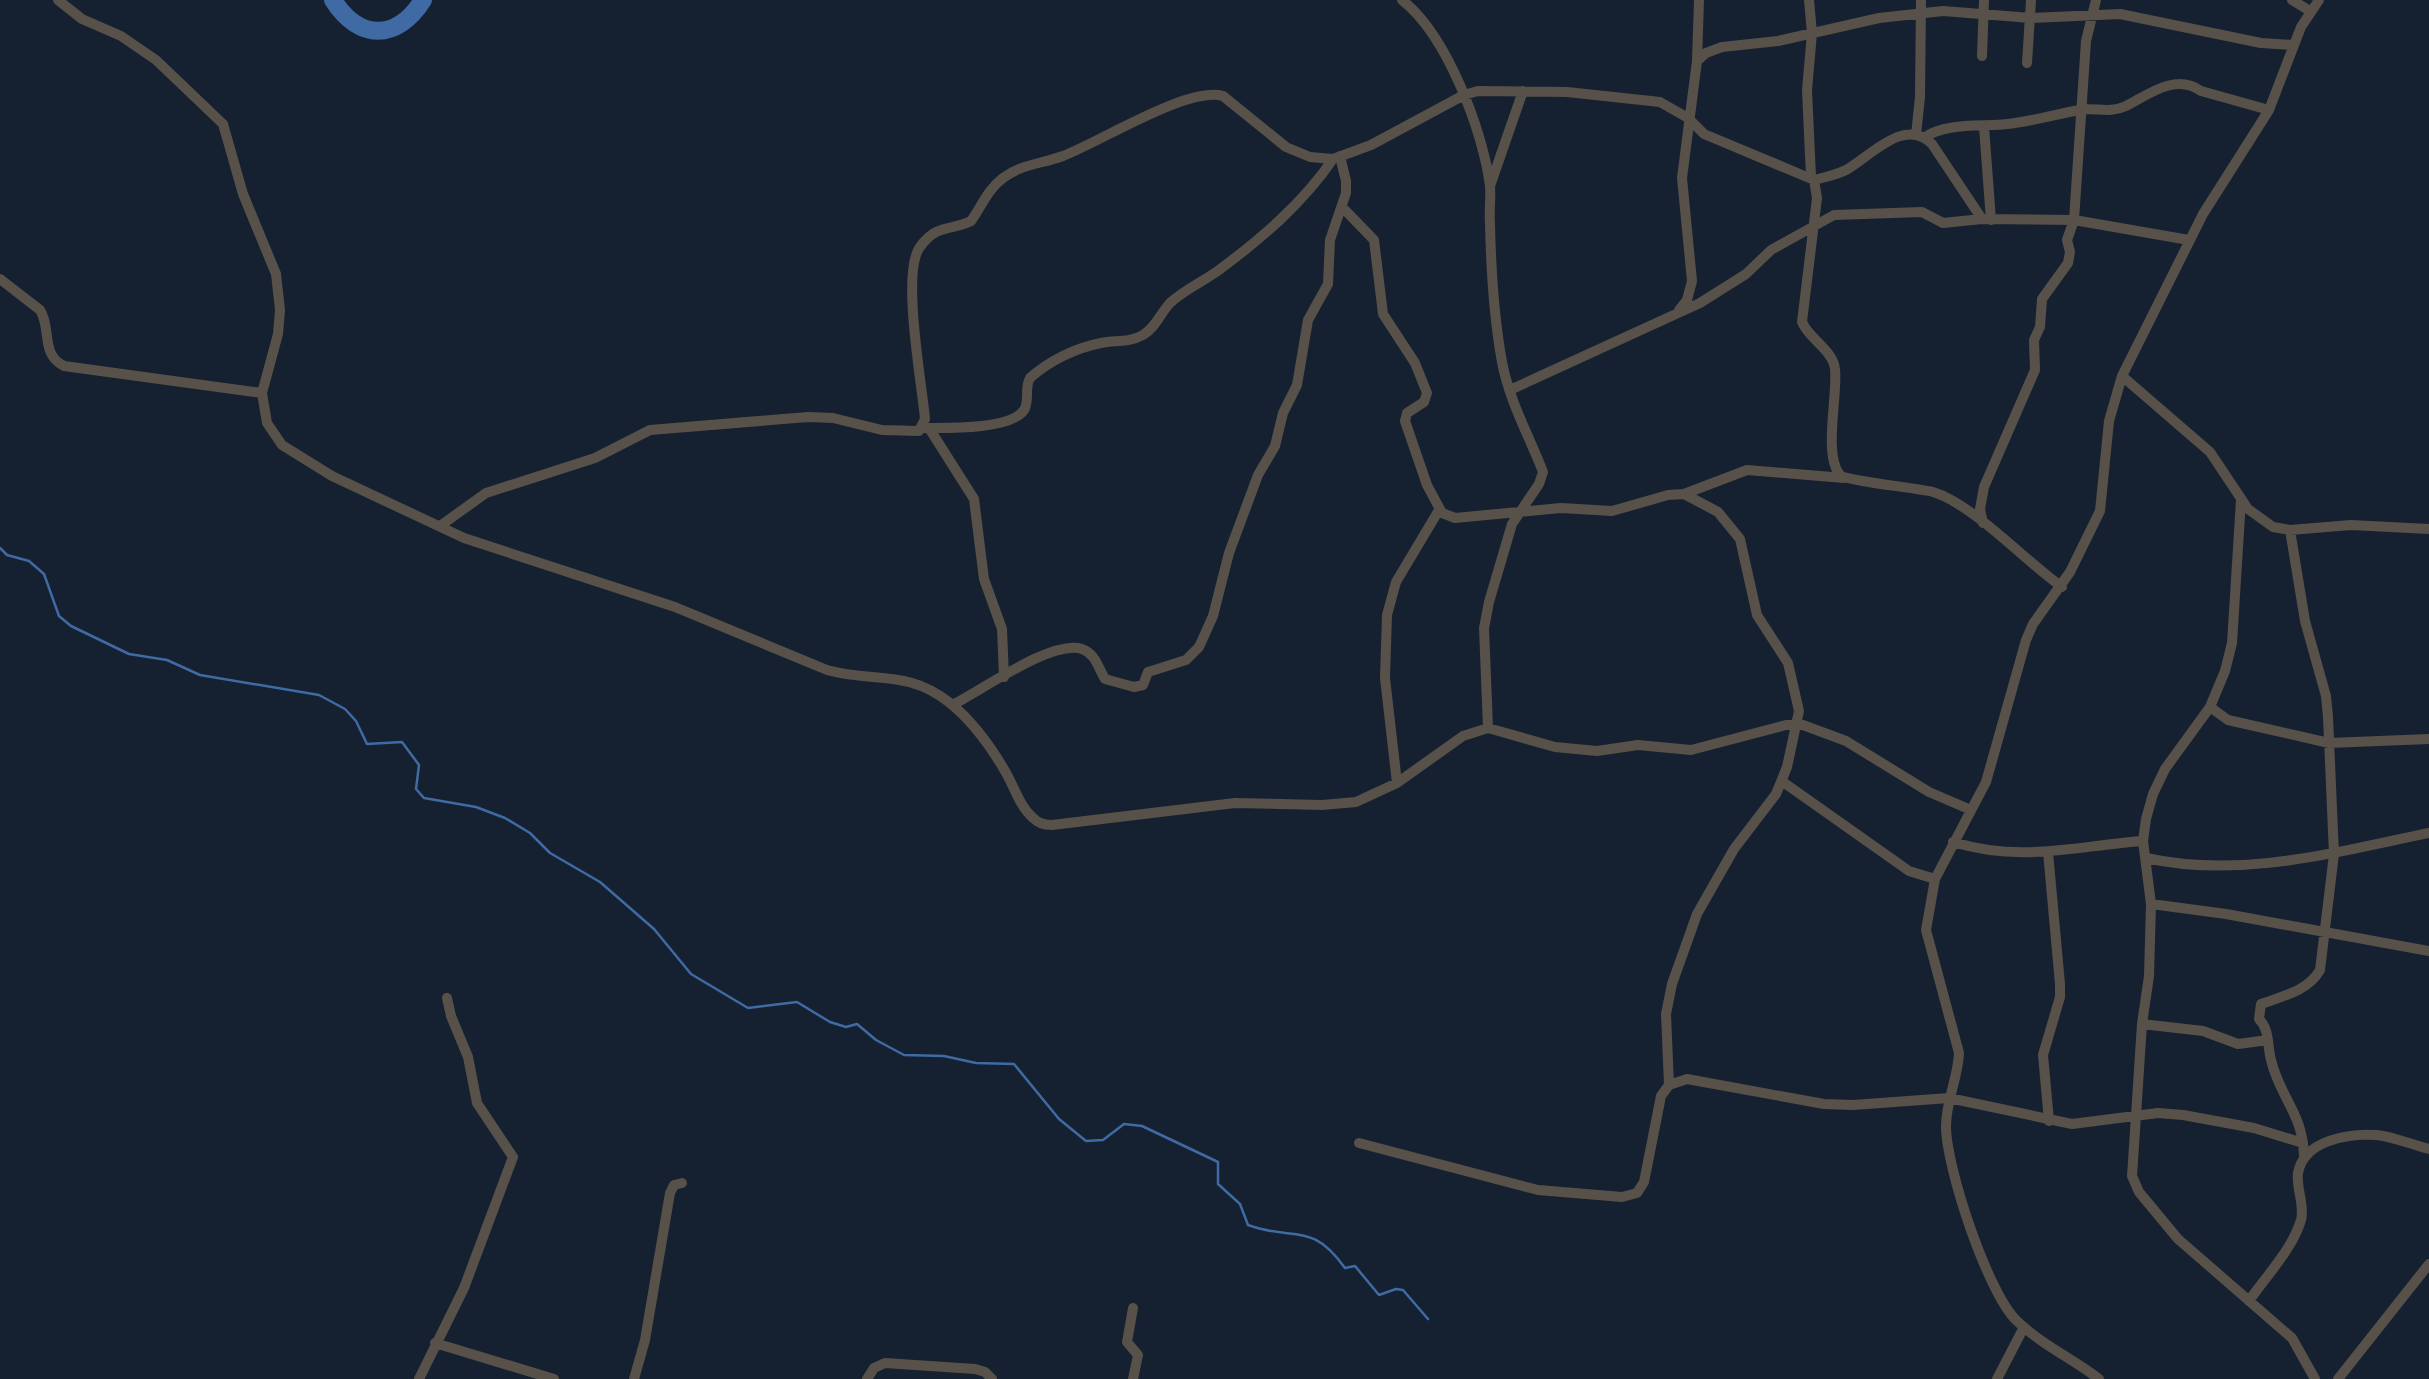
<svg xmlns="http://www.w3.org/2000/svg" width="2429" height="1379" viewBox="0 0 2429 1379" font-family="'Varela Round',sans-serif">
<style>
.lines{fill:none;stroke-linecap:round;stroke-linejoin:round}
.stream{stroke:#3f6aa3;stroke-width:2.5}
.river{stroke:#3f6aa3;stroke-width:18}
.minor{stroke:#575149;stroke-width:10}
</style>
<rect width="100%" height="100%" fill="#152131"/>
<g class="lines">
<path class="stream" d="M 0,548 L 7,555 L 29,561 L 44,574 L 59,616 L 71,626 L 129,654 L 167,660 L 200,675 L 319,695 L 345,709 L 356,721 L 367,744 L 402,742 L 419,765 L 416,789 L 424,798 L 476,807 L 505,818 L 530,833 L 550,853 L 600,882 L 654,929 L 691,974 L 748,1008 L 797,1002 L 830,1022 L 846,1027 L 857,1024 L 876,1040 L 904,1055 L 944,1056 L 976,1063 L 1014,1064 L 1059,1119 L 1086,1141 L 1103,1140 L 1124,1124 L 1142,1126 L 1218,1162 L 1218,1184 L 1240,1204 L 1248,1225 C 1294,1242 1311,1220 1345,1268 L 1355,1266 L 1379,1295 L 1396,1289 L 1403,1290 L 1428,1319"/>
<path class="river" d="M 333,0 C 359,41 397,41 423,0"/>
<path class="minor" d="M 58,0 L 82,19 L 121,36 L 156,60 L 223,124 L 243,194 L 276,274 L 280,310 L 278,334 L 262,393 L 267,423 L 282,445 L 332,476 L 464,538 L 675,607 L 827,670 C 874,683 907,669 950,703 C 971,720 991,747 1005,771 C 1014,786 1019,805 1032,817 C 1038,823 1043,825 1052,825 L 1235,803 L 1322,805 L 1356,802 L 1397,783 L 1463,736 L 1488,728 L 1555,747 L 1597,751 L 1638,745 L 1691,750 L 1786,725 L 1803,725 L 1846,741 L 1929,792 L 1971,810
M 1402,0 C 1447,35 1483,131 1490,186 C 1491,198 1489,211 1490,224 C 1491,269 1494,318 1502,362 C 1509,400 1529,436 1543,472 L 1539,484 L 1512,524 L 1489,602 L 1484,628 L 1488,728
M 1809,0 L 1812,33 L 1807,90 L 1811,177
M 2292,0 L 2310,11
M 1982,56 L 1984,0
M 1697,61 L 1706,53 L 1722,47 L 1778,41 L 1879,18 L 1943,11 L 2031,18 L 2120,14 L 2261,43 L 2293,45
M 2027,63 L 2031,0
M 1984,127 L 1991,220
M 1916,135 L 1920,97 L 1921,0
M 1925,137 C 1948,121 1988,128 2015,123 C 2037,120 2058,114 2079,110 C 2095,107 2109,114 2126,106 C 2149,94 2176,73 2201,91 L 2269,110
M 1814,180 C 1825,177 1836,175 1846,170 C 1870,157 1904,116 1932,144 L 1982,219 L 2074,220 L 2189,240
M 1490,186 L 1523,91
M 1342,207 L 1374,240 L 1383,314 L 1415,363 L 1427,393 L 1424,402 L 1407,413 L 1405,421 L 1427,485 L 1442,513 L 1455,518 L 1561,508 L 1612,511 L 1668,495 L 1684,494 L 1718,512 L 1740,539 L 1757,615 L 1788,663 L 1799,711 L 1787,767 L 1776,794 L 1734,849 L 1697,914 L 1672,984 L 1666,1014 L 1669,1085
M 0,279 L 40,310 C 52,329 40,354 64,366 L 262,393
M 1679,310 L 1687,300 L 1692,281 L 1682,178 L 1697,61 L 1699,0
M 2122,376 L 2210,452 L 2248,509 L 2273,527 L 2290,530 L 2351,525 L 2429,529
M 1510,390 L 1700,303 L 1746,274 L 1771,250 L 1834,215 L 1922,212 L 1943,223 L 1982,219
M 923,428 C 945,428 1011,430 1024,410 C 1030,401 1024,388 1030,378 C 1049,361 1075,348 1101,343 C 1115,340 1129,343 1143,335 C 1156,327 1160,314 1170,303 C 1184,290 1204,281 1219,270 C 1262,238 1303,203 1333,159
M 929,428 L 974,499 L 984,579 L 1002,629 L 1004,677
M 1684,494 L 1747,470 L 1844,478
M 2241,500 L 2232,643 L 2225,671 L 2210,707 L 2165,769 L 2153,794 L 2146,819 L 2143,841 L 2151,904 L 2149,976 L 2142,1024 L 2132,1176 L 2139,1192 L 2178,1239 L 2292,1338 L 2315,1379
M 1983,523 L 1980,509 L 1984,487 L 2035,370 L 2034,340 L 2040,327 L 2042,299 L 2068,263 L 2070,252 L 2067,240 L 2074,220 L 2086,41 L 2096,0
M 440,526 L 486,493 L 595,458 L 650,430 L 808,417 L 833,418 L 882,430 L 919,431 L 925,419 C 922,384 901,272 920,247 C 937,223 952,231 971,221 C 982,206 987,190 1003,178 C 1022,164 1041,164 1063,156 C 1100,142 1188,86 1223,96 L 1286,147 L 1310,157 L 1333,159 L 1371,145 L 1464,95 L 1478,91 L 1567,92 L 1660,102 L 1688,118 L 1704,134 L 1814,180 L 1817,198 L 1802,322 C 1809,339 1833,350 1835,369 C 1838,395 1823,455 1840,475 C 1846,481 1918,488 1933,492 C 1973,504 2025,561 2062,587
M 2290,530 L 2305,621 L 2326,696 L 2328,717 L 2334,854 L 2320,970 C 2308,991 2283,996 2261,1004 L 2259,1019 C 2270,1030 2267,1045 2271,1060 C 2280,1098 2303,1113 2304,1156
M 952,705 C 981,691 1052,639 1082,649 C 1096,654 1098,668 1105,679 L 1134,687 L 1143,685 L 1148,672 L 1186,660 L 1199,647 L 1213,616 L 1229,553 L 1258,475 L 1275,446 L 1283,413 L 1297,385 L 1308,320 L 1328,284 L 1330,240 L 1346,193 L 1346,181 L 1340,156
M 2210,707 L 2228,720 L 2329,743 L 2429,739
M 1783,782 L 1909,871 L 1935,879
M 1397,783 L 1385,678 L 1387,615 L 1396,582 L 1439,510
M 1953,842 C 2022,863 2075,846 2143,841
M 2048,852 L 2060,984 L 2060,997 L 2043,1055 L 2049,1121
M 2146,858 C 2242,879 2336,852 2429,833
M 2151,904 L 2226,914 L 2429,951
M 2142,1024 L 2203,1031 L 2238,1044 L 2268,1040
M 1359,1143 L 1538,1190 L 1622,1197 L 1637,1193 L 1644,1182 L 1661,1096 L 1669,1085 L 1687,1079 L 1824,1104 L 1853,1105 L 1949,1098 L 2072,1124 L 2158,1113 L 2183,1115 L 2254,1128 L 2303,1143
M 2249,1301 C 2266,1276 2292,1250 2301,1220 C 2305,1205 2296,1189 2298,1173 C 2304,1140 2349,1133 2377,1135 C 2394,1137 2413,1145 2429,1149
M 1133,1308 L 1127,1342 L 1138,1355 L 1133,1379
M 435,1343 L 554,1379
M 419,1379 L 464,1288 L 513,1157 L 477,1103 L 468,1057 L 451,1016 L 447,998
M 634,1379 L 645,1340 L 670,1193 L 674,1185 L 682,1183
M 867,1379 L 874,1368 L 885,1363 L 975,1369 L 985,1372 L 992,1379
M 1997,1379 L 2024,1327
M 2099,1379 C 2073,1359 2039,1343 2016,1320 C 1987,1291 1946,1167 1946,1126 C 1946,1101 1958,1078 1959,1053 L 1926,930 L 1935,879 L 1986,782 L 2026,640 L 2033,624 L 2070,572 L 2100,511 L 2109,421 L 2122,376 L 2203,214 L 2269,110 L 2301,27 L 2319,0
M 2338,1379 L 2429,1264"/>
</g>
</svg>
